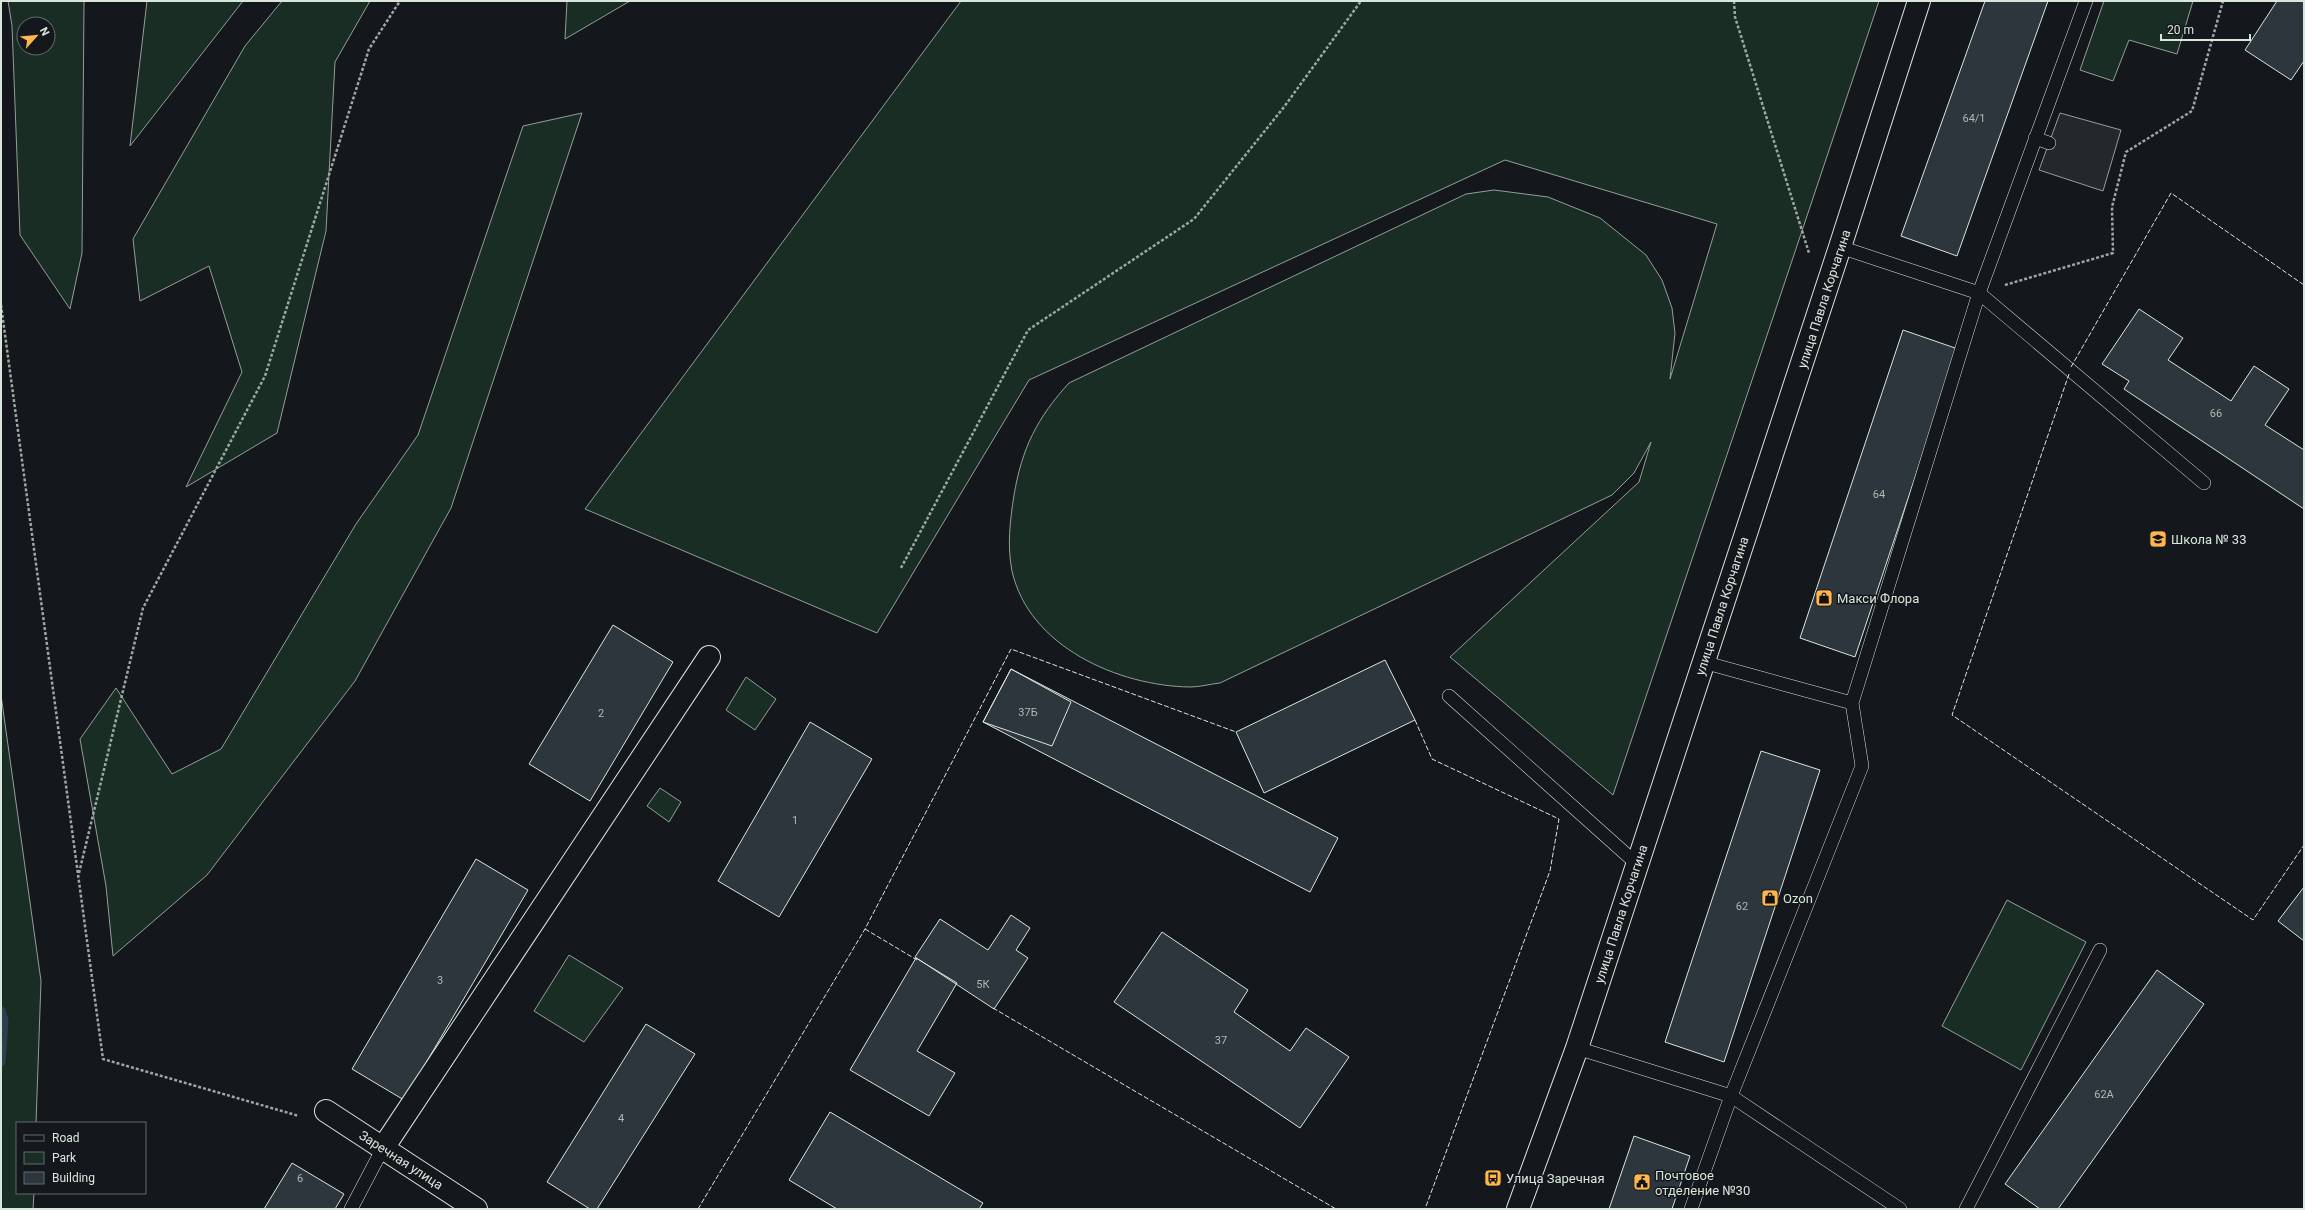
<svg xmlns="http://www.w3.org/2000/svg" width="2305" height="1210" viewBox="0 0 2305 1210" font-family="Roboto,sans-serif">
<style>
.green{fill:#1a2d24;stroke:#939e99;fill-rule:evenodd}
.parking{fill:#24282b;stroke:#939e99}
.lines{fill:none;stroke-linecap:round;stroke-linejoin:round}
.stream{stroke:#2f3f4d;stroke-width:9}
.building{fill:#2c363c;stroke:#d8e6dc}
.service-casing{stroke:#d8e6dc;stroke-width:14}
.minor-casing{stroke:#d8e6dc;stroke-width:24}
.secondary-casing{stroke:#d8e6dc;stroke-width:24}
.path{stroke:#9da8a2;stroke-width:2.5;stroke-dasharray:3 2;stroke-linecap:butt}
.service{stroke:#14181c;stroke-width:13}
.minor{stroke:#14181c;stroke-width:22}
.secondary{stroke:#14181c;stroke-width:22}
.fence{stroke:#d8e6dc;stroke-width:1;stroke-dasharray:5 2;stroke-linecap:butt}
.labels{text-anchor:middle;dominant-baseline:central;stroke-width:3;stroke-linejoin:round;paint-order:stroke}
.number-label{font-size:11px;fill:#adbab4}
.street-label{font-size:13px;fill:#d8e6dc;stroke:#14181c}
.poi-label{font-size:13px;fill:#d8e6dc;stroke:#14181c;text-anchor:start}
</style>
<rect width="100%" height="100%" fill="#14181c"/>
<path class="green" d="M 8,1 L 84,1 L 82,253 L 70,309 L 20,235 L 12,26 ZM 24,24 L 48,24 L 48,48 L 24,48 Z
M 147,1 L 243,1 L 130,146 Z
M 282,1 L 370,1 L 335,62 L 326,231 L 277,433 L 186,487 L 242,372 L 209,266 L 140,301 L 133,239 L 245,46 Z
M 567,1 L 630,1 L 565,39 Z
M 961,1 L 1879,1 L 1613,795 L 1450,657 L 1639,482 L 1651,442 L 1634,473 L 1612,495 L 1220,683 C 1210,684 1200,687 1190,687 C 1119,686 1029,647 1012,571 C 1007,546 1010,521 1014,495 C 1022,448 1037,418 1069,383 L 1466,194 L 1494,190 L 1548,197 L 1600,218 L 1646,255 L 1662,280 L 1672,308 L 1675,333 L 1670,379 L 1717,224 L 1505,160 L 1029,380 L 877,633 L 585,509 Z
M 2104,1 L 2193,1 L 2177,54 L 2129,40 L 2113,81 L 2080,70 Z
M 582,113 L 451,508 L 355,681 L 207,875 L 113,956 L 106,886 L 80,739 L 116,688 L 172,774 L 221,749 L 356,524 L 418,435 L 523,126 Z
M 746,677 L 776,699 L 755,730 L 726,710 Z
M 1,695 L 41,981 L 36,1123 L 17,1123 L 17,1193 L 34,1193 L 33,1209 L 1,1209 Z
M 660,788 L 681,802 L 669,822 L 647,806 Z
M 2007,900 L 2086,942 L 2021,1070 L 1942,1026 Z
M 569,955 L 623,988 L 584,1042 L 534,1011 Z"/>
<path class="parking" d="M 2060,113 L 2121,130 L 2103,191 L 2039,170 Z"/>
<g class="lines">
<path class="stream" d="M 1,1011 L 4,1020 L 1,1062"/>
</g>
<path class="building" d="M 1985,1 L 2048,1 L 1957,256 L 1901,236 Z
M 2277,1 L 2304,1 L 2304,61 L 2291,80 L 2245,50 Z
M 2139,309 L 2183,338 L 2168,360 L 2231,401 L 2254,366 L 2289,389 L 2265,425 L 2304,450 L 2304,509 L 2124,389 L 2129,381 L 2102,364 Z
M 1903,330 L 1958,349 L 1855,657 L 1800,638 Z
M 613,625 L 673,662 L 590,801 L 529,764 Z
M 1385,660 L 1415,720 L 1264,793 L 1236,732 Z
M 1011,669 L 1071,702 L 1052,746 L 983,722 Z
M 1011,669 L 1338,838 L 1310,892 L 983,722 Z
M 810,722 L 872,759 L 779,917 L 718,881 Z
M 1761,751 L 1820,770 L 1724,1062 L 1665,1042 Z
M 476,859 L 528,890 L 404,1100 L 352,1069 Z
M 2304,887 L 2304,941 L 2278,921 Z
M 1011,915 L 1030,928 L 1016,950 L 1028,958 L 994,1009 L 915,957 L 940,919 L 988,950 Z
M 1162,932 L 1248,990 L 1234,1012 L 1290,1051 L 1306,1028 L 1349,1057 L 1300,1128 L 1114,1002 Z
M 916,958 L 957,983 L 917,1051 L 955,1073 L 929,1116 L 850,1070 Z
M 2157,970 L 2204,1004 L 2058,1209 L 2040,1209 L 2005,1184 Z
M 646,1024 L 695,1054 L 597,1209 L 590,1209 L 547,1182 Z
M 830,1112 L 983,1203 L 979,1209 L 837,1209 L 789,1180 Z
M 1634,1136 L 1690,1156 L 1672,1209 L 1609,1209 Z
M 292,1163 L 344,1194 L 335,1209 L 264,1209 Z"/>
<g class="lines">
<g class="service-casing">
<path id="service" d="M 2035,138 L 2049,143
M 1840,247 L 1979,293 L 2086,1
M 1703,662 L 1852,703 L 1979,293 L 2204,483
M 1449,696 L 1637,864
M 1577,1048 L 1731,1096 L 1862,766 L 1852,703
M 351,1209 L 383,1148
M 1691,1209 L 1731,1096 L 1900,1209
M 1966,1209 L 2100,950"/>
</g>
<g class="minor-casing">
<path id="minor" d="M 326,1111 L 476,1209
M 383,1148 L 709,657"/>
</g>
<g class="secondary-casing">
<path id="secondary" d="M 1518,1209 L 1577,1048 L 1840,247 L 1919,1"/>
</g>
<path class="path" d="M 1734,1 L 1735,17 L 1809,253
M 2005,285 L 2113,253 L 2112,207 L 2126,152 L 2192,111 L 2223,1
M 1,305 L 103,1059 L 299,1116
M 901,568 L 1028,330 L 1194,219 L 1284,107 L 1361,1
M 79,873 L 143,608 L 265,376 L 369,49 L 400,1"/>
<use href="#service" class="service"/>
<use href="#minor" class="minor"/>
<use href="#secondary" class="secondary"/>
<path class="fence" d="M 2071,367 L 2171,193 L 2304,285
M 2069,374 L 1952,715 L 2253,920 L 2304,845
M 1415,720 L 1432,759 L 1559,819 L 1550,871 L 1425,1209
M 865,929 L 917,960
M 993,1008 L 1336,1209
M 698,1209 L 865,929 L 1011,649 L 1236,732"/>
</g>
<defs>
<g id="school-square" transform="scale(0.9)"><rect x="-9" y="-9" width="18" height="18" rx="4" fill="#ffb74d" stroke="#14181c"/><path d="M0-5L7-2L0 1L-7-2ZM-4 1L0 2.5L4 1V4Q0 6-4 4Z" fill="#111"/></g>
<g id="shop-square" transform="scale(0.9)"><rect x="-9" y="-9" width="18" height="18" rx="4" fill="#ffb74d" stroke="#14181c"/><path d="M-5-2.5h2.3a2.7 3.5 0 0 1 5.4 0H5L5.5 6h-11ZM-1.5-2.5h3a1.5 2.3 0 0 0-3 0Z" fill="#111"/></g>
<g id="bus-square" transform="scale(0.9)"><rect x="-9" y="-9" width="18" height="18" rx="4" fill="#ffb74d" stroke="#14181c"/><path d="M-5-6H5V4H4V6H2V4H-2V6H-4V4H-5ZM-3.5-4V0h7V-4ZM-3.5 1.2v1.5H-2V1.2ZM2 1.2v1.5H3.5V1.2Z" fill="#111"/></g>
<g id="civic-square" transform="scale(0.9)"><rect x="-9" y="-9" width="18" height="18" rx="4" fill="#ffb74d" stroke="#14181c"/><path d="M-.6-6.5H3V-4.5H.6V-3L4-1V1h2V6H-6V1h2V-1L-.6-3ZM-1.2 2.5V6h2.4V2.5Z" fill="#111"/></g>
</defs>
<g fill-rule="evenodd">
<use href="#school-square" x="2158" y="539"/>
<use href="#shop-square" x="1824" y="598"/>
<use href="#shop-square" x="1770" y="898"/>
<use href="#bus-square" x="1493" y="1178"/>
<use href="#civic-square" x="1642" y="1182"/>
</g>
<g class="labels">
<g class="number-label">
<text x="1974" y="118">64/1</text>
<text x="2216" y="413">66</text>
<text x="1879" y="494">64</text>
<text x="1028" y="712">37Б</text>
<text x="601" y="713">2</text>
<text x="795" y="820">1</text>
<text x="1742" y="906">62</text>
<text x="440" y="980">3</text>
<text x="983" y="984">5К</text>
<text x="1221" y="1040">37</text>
<text x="2104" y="1094">62А</text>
<text x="621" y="1118">4</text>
<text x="300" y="1178">6</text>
</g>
<g class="street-label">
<text transform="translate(1824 299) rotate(-72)">улица Павла Корчагина</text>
<text transform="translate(1722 606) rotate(-72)">улица Павла Корчагина</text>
<text transform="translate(1621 914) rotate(-72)">улица Павла Корчагина</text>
<text transform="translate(401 1160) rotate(33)">Заречная улица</text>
</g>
<g class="poi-label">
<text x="2171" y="539">Школа № 33</text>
<text x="1837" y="598">Макси Флора</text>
<text x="1783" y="898">Ozon</text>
<text x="1655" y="1175">Почтовое<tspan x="1655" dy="15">отделение №30</tspan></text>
<text x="1506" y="1178">Улица Заречная</text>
</g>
</g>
<rect width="2305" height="1210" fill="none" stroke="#d8e6dc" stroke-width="4"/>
<rect x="16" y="1122" width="130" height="72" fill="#14181c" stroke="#626a69"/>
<rect x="24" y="1135" width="20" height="6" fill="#14181c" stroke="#626a69"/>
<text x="52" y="1142" font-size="12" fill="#d8e6dc">Road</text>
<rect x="24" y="1152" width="20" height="12" fill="#1a2d24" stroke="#626a69"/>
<text x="52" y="1162" font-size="12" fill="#d8e6dc">Park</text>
<rect x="24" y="1172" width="20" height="12" fill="#2c363c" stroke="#626a69"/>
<text x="52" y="1182" font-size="12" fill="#d8e6dc">Building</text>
<g transform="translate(36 36) rotate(63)"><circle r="19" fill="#14181c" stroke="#626a69"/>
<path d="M0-3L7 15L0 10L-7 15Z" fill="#ffb74d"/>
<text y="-6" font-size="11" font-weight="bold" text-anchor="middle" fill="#d8e6dc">N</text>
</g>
<path d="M2161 34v6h89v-6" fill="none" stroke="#d8e6dc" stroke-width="2"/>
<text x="2167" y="34" font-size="12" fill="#d8e6dc" stroke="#14181c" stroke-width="3" paint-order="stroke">20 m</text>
</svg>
